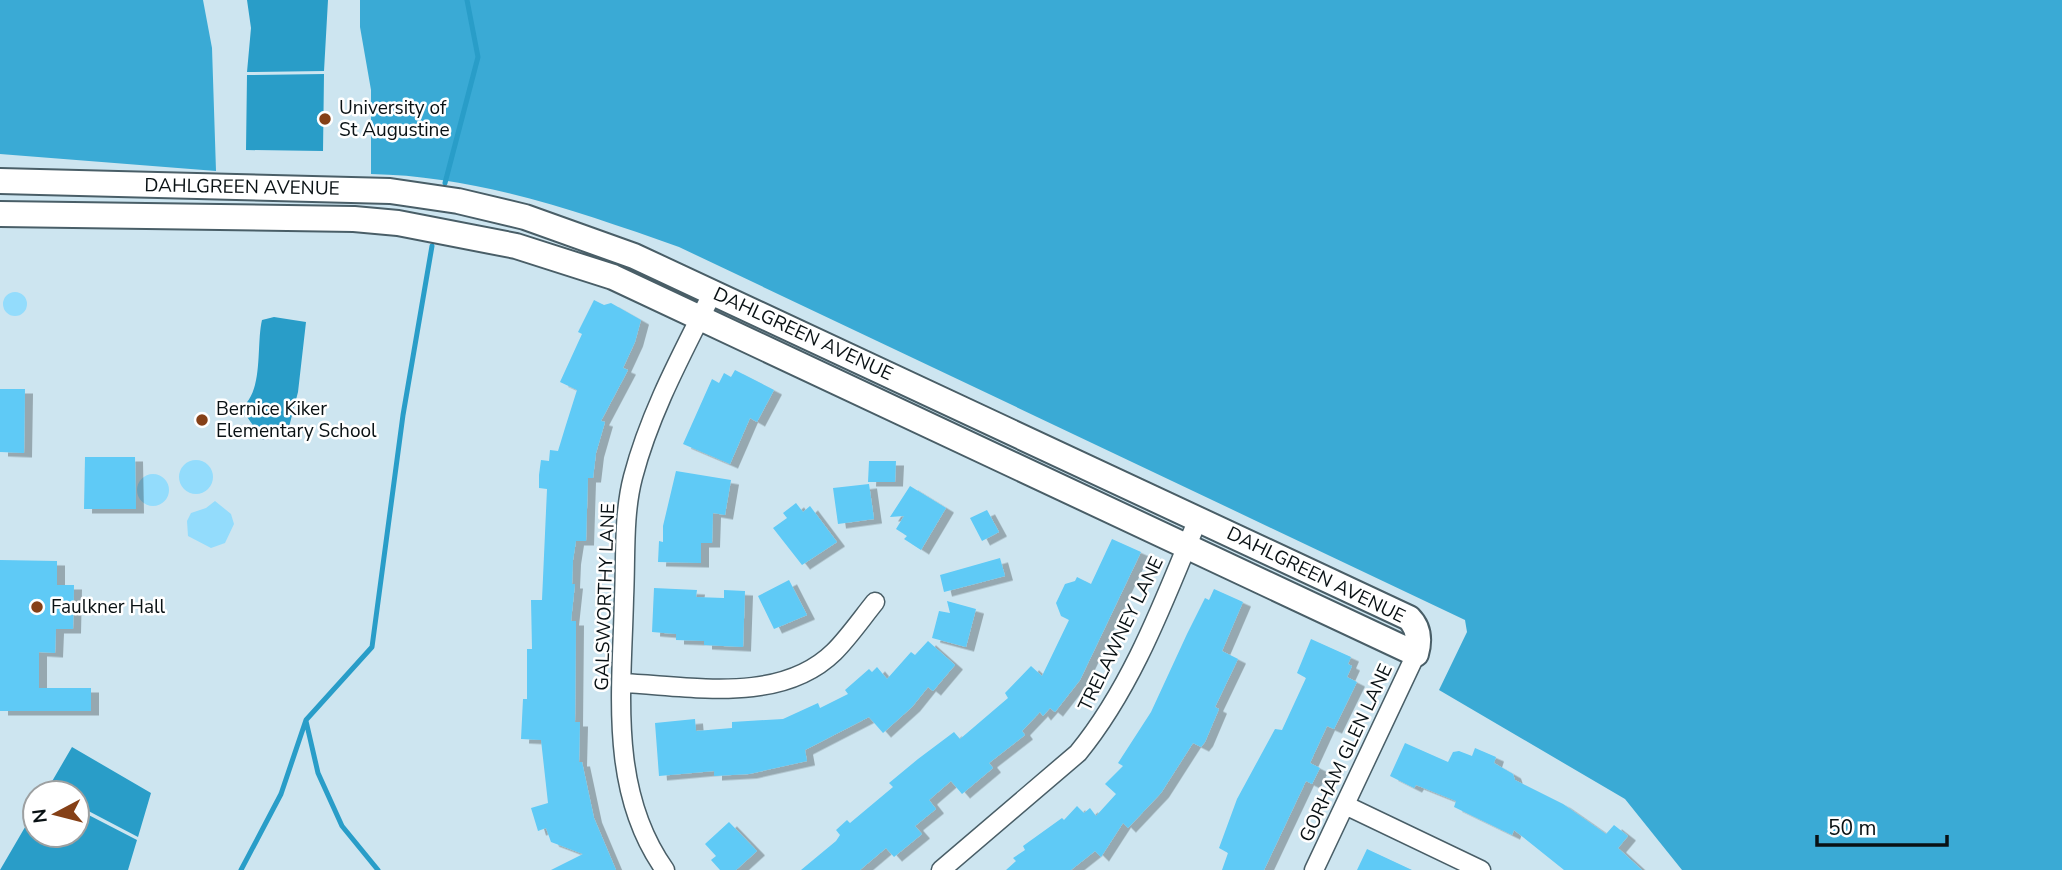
<svg xmlns="http://www.w3.org/2000/svg" width="2062" height="870" viewBox="0 0 2062 870" font-family="'Nunito Sans',sans-serif">
<style>
.green{fill:#93dcfc}
.forest{fill:#3aaad5}
.water{fill:#299dc8}
.lines{fill:none;stroke-linecap:round;stroke-linejoin:round}
.stream{stroke:#299dc8;stroke-width:5}
.building{fill:#5fcaf6;filter:url(#shadow)}
.street-casing{stroke:#495e67;stroke-width:21}
.secondary-casing{stroke:#495e67;stroke-width:28}
.street{stroke:#fff;stroke-width:18}
.secondary{stroke:#fff;stroke-width:24}
.poi-dot{fill:#854017;stroke:#fff;stroke-width:2.5}
.labels{text-anchor:middle;dominant-baseline:central;stroke-width:5;stroke-linejoin:round;paint-order:stroke}
.poi-label{font-size:19px;fill:#091114;stroke:#fff;text-anchor:start}
.street-label{font-size:19px;fill:#091114;stroke:#fff}
</style>
<defs>
<filter id="shadow"><feDropShadow dx="8" dy="4.5" stdDeviation="0" flood-color="#0004"/></filter>
</defs>
<rect width="100%" height="100%" fill="#cde5f0"/>
<path class="green" d="M3 304a12 12 0 1 1 24 0a12 12 0 1 1-24 0Z
M179 477a17 17 0 1 1 34 0a17 17 0 1 1-34 0Z
M137 490a16 16 0 1 1 32 0a16 16 0 1 1-32 0Z
M 215,501 L 231,514 L 234,524 L 225,543 L 211,548 L 188,536 L 187,521 L 191,513 L 206,508 Z"/>
<path class="forest" d="M 0,0 L 203,0 L 212,48 L 216,171 L 0,154 Z
M 360,0 L 2062,0 L 2062,870 L 1682,870 L 1625,799 L 1439,690 L 1467,632 L 1465,620 L 679,247 C 579,212 478,176 371,174 L 371,90 L 360,27 Z"/>
<path class="water" d="M 247,0 L 328,0 L 324,71 L 247,72 L 251,28 Z
M 324,74 L 323,151 L 246,150 L 247,75 Z
M 274,317 L 306,322 L 298,392 L 289,427 L 263,440 L 241,408 C 264,392 256,345 262,320 Z
M 72,747 L 151,793 L 138,837 L 77,805 L 77,793 L 54,793 L 47,790 Z
M 77,809 L 137,840 L 128,870 L 0,870 L 35,810 L 35,835 L 77,835 Z"/>
<g class="lines">
<path class="stream" d="M 445,183 L 478,57 L 467,0
M 306,721 L 318,773 L 342,826 L 378,870
M 241,870 L 281,794 L 306,720 L 372,647 L 403,415 L 432,246"/>
</g>
<path class="building" d="M 594,300 L 604,305 L 611,303 L 641,320 L 635,342 L 623,368 L 628,370 L 601,421 L 605,422 L 596,453 L 593,478 L 588,478 L 586,541 L 576,541 L 573,560 L 572,584 L 575,584 L 571,621 L 576,621 L 575,722 L 580,722 L 579,762 L 582,762 L 594,818 L 616,870 L 551,870 L 583,854 L 551,842 L 546,828 L 538,831 L 531,808 L 548,803 L 541,740 L 521,739 L 523,699 L 527,699 L 527,649 L 532,649 L 531,600 L 542,600 L 547,489 L 539,488 L 539,475 L 541,460 L 549,461 L 550,450 L 558,451 L 565,428 L 577,390 L 560,382 L 582,334 L 578,332 Z
M 735,370 L 774,390 L 757,422 L 750,418 L 730,464 L 683,444 L 712,379 L 719,383 L 724,373 L 731,377 Z
M 0,389 L 25,389 L 24,453 L 0,452 Z
M 85,457 L 135,457 L 136,509 L 84,509 Z
M 869,461 L 896,461 L 895,482 L 868,482 Z
M 676,471 L 731,480 L 725,515 L 713,513 L 712,543 L 701,543 L 701,563 L 658,562 L 659,541 L 663,542 L 663,526 Z
M 869,484 L 874,519 L 838,524 L 833,488 Z
M 910,486 L 946,508 L 921,550 L 904,539 L 907,536 L 896,529 L 904,516 L 890,517 Z
M 796,503 L 803,512 L 810,506 L 837,542 L 802,565 L 773,528 L 787,518 L 783,513 Z
M 987,510 L 999,532 L 982,541 L 970,518 Z
M 1112,539 L 1141,552 L 1080,680 L 1055,712 L 1050,708 L 1043,716 L 1040,712 L 1022,731 L 1025,735 L 989,763 L 993,768 L 962,794 L 951,781 L 929,800 L 936,809 L 915,826 L 922,834 L 894,857 L 886,848 L 860,870 L 801,870 L 836,841 L 840,835 L 836,830 L 847,820 L 850,823 L 893,787 L 889,783 L 918,759 L 954,732 L 960,739 L 1008,698 L 1005,693 L 1031,666 L 1042,676 L 1069,620 L 1061,616 L 1056,603 L 1065,584 L 1075,581 L 1077,577 L 1091,584 Z
M 1000,558 L 1005,576 L 944,592 L 940,575 Z
M 0,560 L 57,561 L 57,585 L 74,585 L 73,629 L 56,629 L 55,653 L 39,652 L 39,688 L 91,688 L 91,711 L 0,711 Z
M 789,580 L 807,615 L 774,629 L 758,596 Z
M 654,588 L 697,590 L 696,597 L 724,598 L 724,590 L 745,591 L 743,647 L 704,645 L 704,641 L 676,640 L 676,634 L 652,632 Z
M 1214,589 L 1243,602 L 1222,651 L 1238,659 L 1215,707 L 1219,709 L 1205,742 L 1201,747 L 1193,743 L 1161,793 L 1128,828 L 1123,823 L 1101,857 L 1095,851 L 1071,870 L 1006,870 L 1016,861 L 1013,858 L 1025,850 L 1023,846 L 1062,818 L 1064,820 L 1077,806 L 1084,813 L 1090,808 L 1096,816 L 1116,794 L 1105,784 L 1123,766 L 1118,763 L 1151,712 L 1187,634 L 1205,598 L 1209,600 Z
M 947,601 L 976,609 L 966,647 L 932,638 L 939,611 L 950,613 Z
M 1311,639 L 1351,657 L 1348,664 L 1352,666 L 1347,677 L 1357,682 L 1334,729 L 1327,726 L 1310,763 L 1320,768 L 1312,784 L 1306,781 L 1264,870 L 1222,870 L 1228,853 L 1219,848 L 1237,799 L 1275,729 L 1282,730 L 1306,678 L 1297,673 Z
M 928,641 L 955,665 L 933,691 L 928,687 L 912,707 L 883,733 L 869,717 L 805,750 L 807,761 L 749,774 L 714,776 L 714,771 L 659,776 L 655,723 L 695,719 L 696,731 L 732,728 L 732,722 L 783,719 L 818,703 L 820,708 L 848,694 L 845,690 L 869,669 L 872,672 L 877,667 L 887,679 L 911,652 L 915,655 Z
M 1405,743 L 1448,762 L 1453,752 L 1459,751 L 1472,756 L 1475,748 L 1496,757 L 1494,763 L 1513,774 L 1515,780 L 1563,804 L 1606,834 L 1614,825 L 1628,836 L 1618,848 L 1642,870 L 1564,870 L 1514,830 L 1512,835 L 1454,807 L 1456,801 L 1416,785 L 1414,788 L 1390,776 Z
M 729,822 L 757,851 L 736,870 L 720,870 L 711,860 L 716,856 L 705,844 Z
M 1367,849 L 1412,870 L 1357,870 Z"/>
<g class="lines">
<g class="street-casing">
<path id="street" d="M 622,683 C 690,686 780,705 834,652 C 849,637 862,618 875,602
M 1345,805 L 1481,870
M 665,870 C 608,790 622,690 624,598 C 626,558 623,515 633,477 C 650,412 683,352 713,292
M 941,870 L 1078,753 C 1133,686 1165,598 1198,519
M 1314,870 L 1416,654"/>
</g>
<g class="secondary-casing">
<path id="secondary" d="M 0,181 L 390,191 L 458,201 L 525,217 L 634,256 L 1409,618 C 1419,628 1420,640 1416,654 L 613,277 L 516,246 L 398,223 L 354,219 L 0,214"/>
</g>
<use href="#street" class="street"/>
<use href="#secondary" class="secondary"/>
</g>
<g class="poi-dot">
<circle cx="325" cy="119" r="7"/>
<circle cx="202" cy="420" r="7"/>
<circle cx="37" cy="607" r="7"/>
</g>
<g class="labels">
<g class="poi-label">
<text x="339" y="108">University of<tspan x="339" dy="22">St Augustine</tspan></text>
<text x="216" y="409">Bernice Kiker<tspan x="216" dy="22">Elementary School</tspan></text>
<text x="51" y="607">Faulkner Hall</text>
</g>
<g class="street-label">
<text transform="translate(242 187) rotate(1)">DAHLGREEN AVENUE</text>
<text transform="translate(803 334) rotate(25)">DAHLGREEN AVENUE</text>
<text transform="translate(1316 575) rotate(26)">DAHLGREEN AVENUE</text>
<text transform="translate(605 597) rotate(-88)">GALSWORTHY LANE</text>
<text transform="translate(1121 634) rotate(-64)">TRELAWNEY LANE</text>
<text transform="translate(1346 753) rotate(-65)">GORHAM GLEN LANE</text>
</g>
</g>
<g transform="translate(56 814) rotate(263)"><circle r="33" fill="#ffffff" stroke="#9da0a1" stroke-width="2"/>
<path d="M0-5L12 26L0 18L-12 26Z" fill="#854017"/>
<text y="-10" font-size="19" font-weight="bold" text-anchor="middle" fill="#091114">N</text>
</g>
<path d="M1817 835v10h130v-10" fill="none" stroke="#091114" stroke-width="3.5"/>
<text x="1828" y="835" font-size="21" fill="#091114" stroke="#ffffff" stroke-width="5" paint-order="stroke">50 m</text>
</svg>
